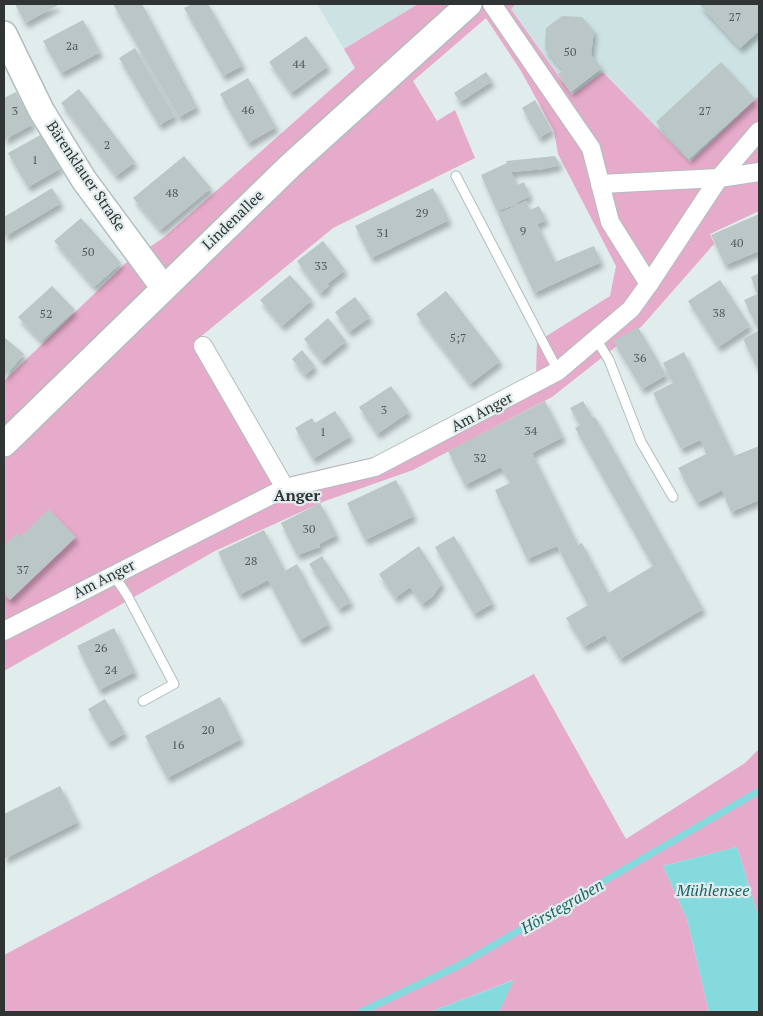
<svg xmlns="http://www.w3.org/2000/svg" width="763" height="1016" viewBox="0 0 763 1016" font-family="'PT Serif',serif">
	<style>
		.built { fill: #cde2e3 }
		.green { fill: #e6abca; fill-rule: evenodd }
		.water { fill: #85dade }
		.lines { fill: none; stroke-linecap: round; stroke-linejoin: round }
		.stream { stroke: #85dade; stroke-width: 7 }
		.building { fill: #bbc6c7; filter: url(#shadow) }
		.lane-casing { stroke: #b2bdbd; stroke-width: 11 }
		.street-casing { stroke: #b2bdbd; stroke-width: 20 }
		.secondary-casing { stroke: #b2bdbd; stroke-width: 28 }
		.lane { stroke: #fff; stroke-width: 9 }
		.street { stroke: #fff; stroke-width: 18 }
		.secondary { stroke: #fff; stroke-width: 25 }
		.labels { text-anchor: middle; stroke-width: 4.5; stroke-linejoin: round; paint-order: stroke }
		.number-label { font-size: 12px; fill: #53585a }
		.street-label { font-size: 15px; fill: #303435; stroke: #e1eced }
		.neighbourhood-label { font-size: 16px; font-weight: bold; fill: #303435; stroke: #e1eced }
		.water-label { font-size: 16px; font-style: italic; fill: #1d6366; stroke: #e1eced }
	</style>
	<defs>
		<filter id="shadow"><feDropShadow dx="3" dy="5.5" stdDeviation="2.5" flood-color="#0004"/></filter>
	</defs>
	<rect width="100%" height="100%" fill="#e1eced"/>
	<!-- built -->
	<g class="built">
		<path d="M 317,4 L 418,4 L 344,49 Z"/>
		<path d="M 516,4 L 759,4 L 759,96 L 690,163 L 604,72 L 572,95 L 511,8 Z"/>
	</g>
	<!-- green -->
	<g class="green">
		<path d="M 418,4 L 516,4 L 511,9 L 572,95 L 603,72 L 690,162 L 759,96 L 759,211 L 710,234 L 714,244 L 642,326 L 552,397 L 413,470 L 325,501 L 215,551 L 4,671 L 4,381 L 126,263 L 163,238 L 355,68 L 344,49 ZM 486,18 L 521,71 L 554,131 L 558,154 L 616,266 L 610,296 L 537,342 L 536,374 L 378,456 L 270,481 L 193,343 L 333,228 L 475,158 L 455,110 L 437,121 L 413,81 Z"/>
		<path d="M 534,674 L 626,839 L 745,763 L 759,749 L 759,919 L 737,847 L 663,866 L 687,919 L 709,1012 L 499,1012 L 513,980 L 430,1012 L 4,1012 L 4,955 Z"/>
	</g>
	<!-- water -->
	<g class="water">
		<path d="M 737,847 L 759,919 L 759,1012 L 709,1012 L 687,919 L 663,866 Z"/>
		<path d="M 514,980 L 499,1012 L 430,1012 Z"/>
	</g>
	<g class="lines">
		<!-- stream -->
		<path class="stream" d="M 361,1012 L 460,965 L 759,791"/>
	</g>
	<!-- building -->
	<g class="building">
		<path d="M 15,4 L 60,4 L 25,23 Z"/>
		<path d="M 113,4 L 142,4 L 197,107 L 179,117 Z"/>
		<path d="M 192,4 L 208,4 L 243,65 L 223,76 L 184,8 Z"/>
		<path d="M 699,4 L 759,4 L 759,31 L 740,48 Z"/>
		<path d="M 562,16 L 582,17 L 594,31 L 591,55 L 602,68 L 571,92 L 558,74 L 563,70 L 545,49 L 546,28 Z"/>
		<path d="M 83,20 L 100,52 L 61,73 L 43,41 Z"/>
		<path d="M 306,36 L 328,66 L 291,93 L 269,62 Z"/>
		<path d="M 135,48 L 175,116 L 159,125 L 119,58 Z"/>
		<path d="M 721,62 L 755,99 L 689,159 L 656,122 Z"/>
		<path d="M 486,72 L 492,81 L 460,102 L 454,93 Z"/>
		<path d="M 248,78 L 276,127 L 248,143 L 220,94 Z"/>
		<path d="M 79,89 L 135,162 L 116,176 L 61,103 Z"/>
		<path d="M 16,92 L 33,124 L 4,140 L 4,98 Z"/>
		<path d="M 535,100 L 552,130 L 539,138 L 522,108 Z"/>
		<path d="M 42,134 L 61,168 L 28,187 L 8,153 Z"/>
		<path d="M 184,156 L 211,188 L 160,230 L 133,198 Z"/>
		<path d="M 555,156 L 560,165 L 543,169 L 511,172 L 517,185 L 524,182 L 530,196 L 516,203 L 517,204 L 497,211 L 481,175 L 507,163 L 506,161 Z"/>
		<path d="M 52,188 L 61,203 L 4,237 L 4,217 Z"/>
		<path d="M 433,188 L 449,220 L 371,258 L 355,226 Z"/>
		<path d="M 526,201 L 530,210 L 539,206 L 546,220 L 537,224 L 555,262 L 594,246 L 601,262 L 534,293 L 498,214 Z"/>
		<path d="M 759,214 L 759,251 L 725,265 L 711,235 Z"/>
		<path d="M 81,218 L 121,263 L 94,287 L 54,241 Z"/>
		<path d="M 323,241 L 345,270 L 327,284 L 329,286 L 320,293 L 297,261 Z"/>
		<path d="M 759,273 L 759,324 L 756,325 L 744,300 L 757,294 L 751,277 Z"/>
		<path d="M 290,275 L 312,300 L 282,326 L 260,300 Z"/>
		<path d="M 720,280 L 750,326 L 718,347 L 688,301 Z"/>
		<path d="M 52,286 L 75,310 L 41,341 L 18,317 Z"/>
		<path d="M 446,291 L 500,361 L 470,384 L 416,314 Z"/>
		<path d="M 355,297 L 370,317 L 349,332 L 335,312 Z"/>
		<path d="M 328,318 L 346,341 L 322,361 L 304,339 Z"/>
		<path d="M 638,327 L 666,375 L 642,389 L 613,341 Z"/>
		<path d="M 758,331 L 759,334 L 759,371 L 743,339 Z"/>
		<path d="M 4,337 L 24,354 L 4,377 Z"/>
		<path d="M 302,350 L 315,366 L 305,375 L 292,359 Z"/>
		<path d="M 684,352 L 734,456 L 759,446 L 759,500 L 731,512 L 722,490 L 697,503 L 678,468 L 706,454 L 702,443 L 700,440 L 681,449 L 653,393 L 673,383 L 663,363 Z"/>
		<path d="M 391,386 L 409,412 L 377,434 L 359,407 Z"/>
		<path d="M 545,401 L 563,437 L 532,453 L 578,545 L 582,543 L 608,593 L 653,566 L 575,428 L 580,425 L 570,408 L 583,401 L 593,418 L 595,417 L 703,609 L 620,659 L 605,635 L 584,647 L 566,618 L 588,605 L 557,546 L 527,559 L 495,490 L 510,483 L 501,467 L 465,485 L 448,451 Z"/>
		<path d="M 335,411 L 351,436 L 313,459 L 295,428 L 312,418 L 315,423 Z"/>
		<path d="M 396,480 L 414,516 L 365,540 L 347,503 Z"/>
		<path d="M 320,503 L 337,535 L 319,544 L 320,547 L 297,555 L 281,523 Z"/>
		<path d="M 49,509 L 76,537 L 10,600 L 4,594 L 4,546 L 17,533 L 20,537 Z"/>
		<path d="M 264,530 L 285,571 L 297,564 L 329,624 L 300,640 L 268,580 L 239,595 L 218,552 Z"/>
		<path d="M 454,536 L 493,603 L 474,614 L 435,547 Z"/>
		<path d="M 419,546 L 442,583 L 432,597 L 422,604 L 410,587 L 395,598 L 379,574 Z"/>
		<path d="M 322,556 L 351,602 L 339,609 L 309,564 Z"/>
		<path d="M 114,628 L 135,672 L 99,690 L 77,646 Z"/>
		<path d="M 220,697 L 241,739 L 167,778 L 145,736 Z"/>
		<path d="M 105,699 L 125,733 L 108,743 L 88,709 Z"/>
		<path d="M 60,786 L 78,822 L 4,859 L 4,814 Z"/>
	</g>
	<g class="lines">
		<!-- lane casing -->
		<g class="lane-casing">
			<g id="lane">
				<path d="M 456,176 L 558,371"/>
				<path d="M 596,339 L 609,360 L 641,442 L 673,497"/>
				<path d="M 113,574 L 127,595 L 174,684 L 143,701"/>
			</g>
		</g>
		<!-- street casing -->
		<g class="street-casing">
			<g id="street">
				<path d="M 492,4 L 591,148 L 610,222 L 649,284"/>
				<path d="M 600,184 L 719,178 L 759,172"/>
				<path d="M 203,346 L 285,488"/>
				<path d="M 4,631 L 285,488 L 375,467 L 558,371 L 631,309 L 649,284 L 719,178 L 759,131"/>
			</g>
		</g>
		<!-- secondary casing -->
		<g class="secondary-casing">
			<g id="secondary">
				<path d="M 4,34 L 41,110 L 84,180 L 163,287"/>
				<path d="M 4,444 L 291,165 L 469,4"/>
			</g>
		</g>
		<!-- lane -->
		<use href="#lane" class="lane"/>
		<!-- street -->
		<use href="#street" class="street"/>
		<!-- secondary -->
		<use href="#secondary" class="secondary"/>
	</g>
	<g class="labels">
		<!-- number labels -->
		<g class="number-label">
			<text x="735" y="21">27</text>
			<text x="72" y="50">2a</text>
			<text x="570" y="56">50</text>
			<text x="299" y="68">44</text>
			<text x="248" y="114">46</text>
			<text x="15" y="115">3</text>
			<text x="705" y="115">27</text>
			<text x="107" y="149">2</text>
			<text x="35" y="164">1</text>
			<text x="172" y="197">48</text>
			<text x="422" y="217">29</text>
			<text x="523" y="235">9</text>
			<text x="383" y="237">31</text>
			<text x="737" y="247">40</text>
			<text x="88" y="256">50</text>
			<text x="321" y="270">33</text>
			<text x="719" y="317">38</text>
			<text x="46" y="318">52</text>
			<text x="458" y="342">5;7</text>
			<text x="640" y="362">36</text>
			<text x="384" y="414">3</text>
			<text x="531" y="435">34</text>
			<text x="323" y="436">1</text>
			<text x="480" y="462">32</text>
			<text x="309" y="533">30</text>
			<text x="251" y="565">28</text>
			<text x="23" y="574">37</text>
			<text x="101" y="652">26</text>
			<text x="111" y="674">24</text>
			<text x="208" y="734">20</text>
			<text x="178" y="749">16</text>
		</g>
		<!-- street labels -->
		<g class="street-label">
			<text transform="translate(86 176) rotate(56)" y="5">Bärenklauer Straße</text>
			<text transform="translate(233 220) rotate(-44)" y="5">Lindenallee</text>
			<text transform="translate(482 412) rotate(-28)" y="5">Am Anger</text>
			<text transform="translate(104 579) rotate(-27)" y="5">Am Anger</text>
		</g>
		<!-- neighbourhood labels -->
		<g class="neighbourhood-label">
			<text x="297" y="501">Anger</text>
		</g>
		<!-- water labels -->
		<g class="water-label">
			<text x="713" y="896">Mühlensee</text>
			<text transform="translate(562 906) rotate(-30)" y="6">Hörstegraben</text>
		</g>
	</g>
	<!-- border -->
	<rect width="763" height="1016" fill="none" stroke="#303435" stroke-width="10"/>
</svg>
